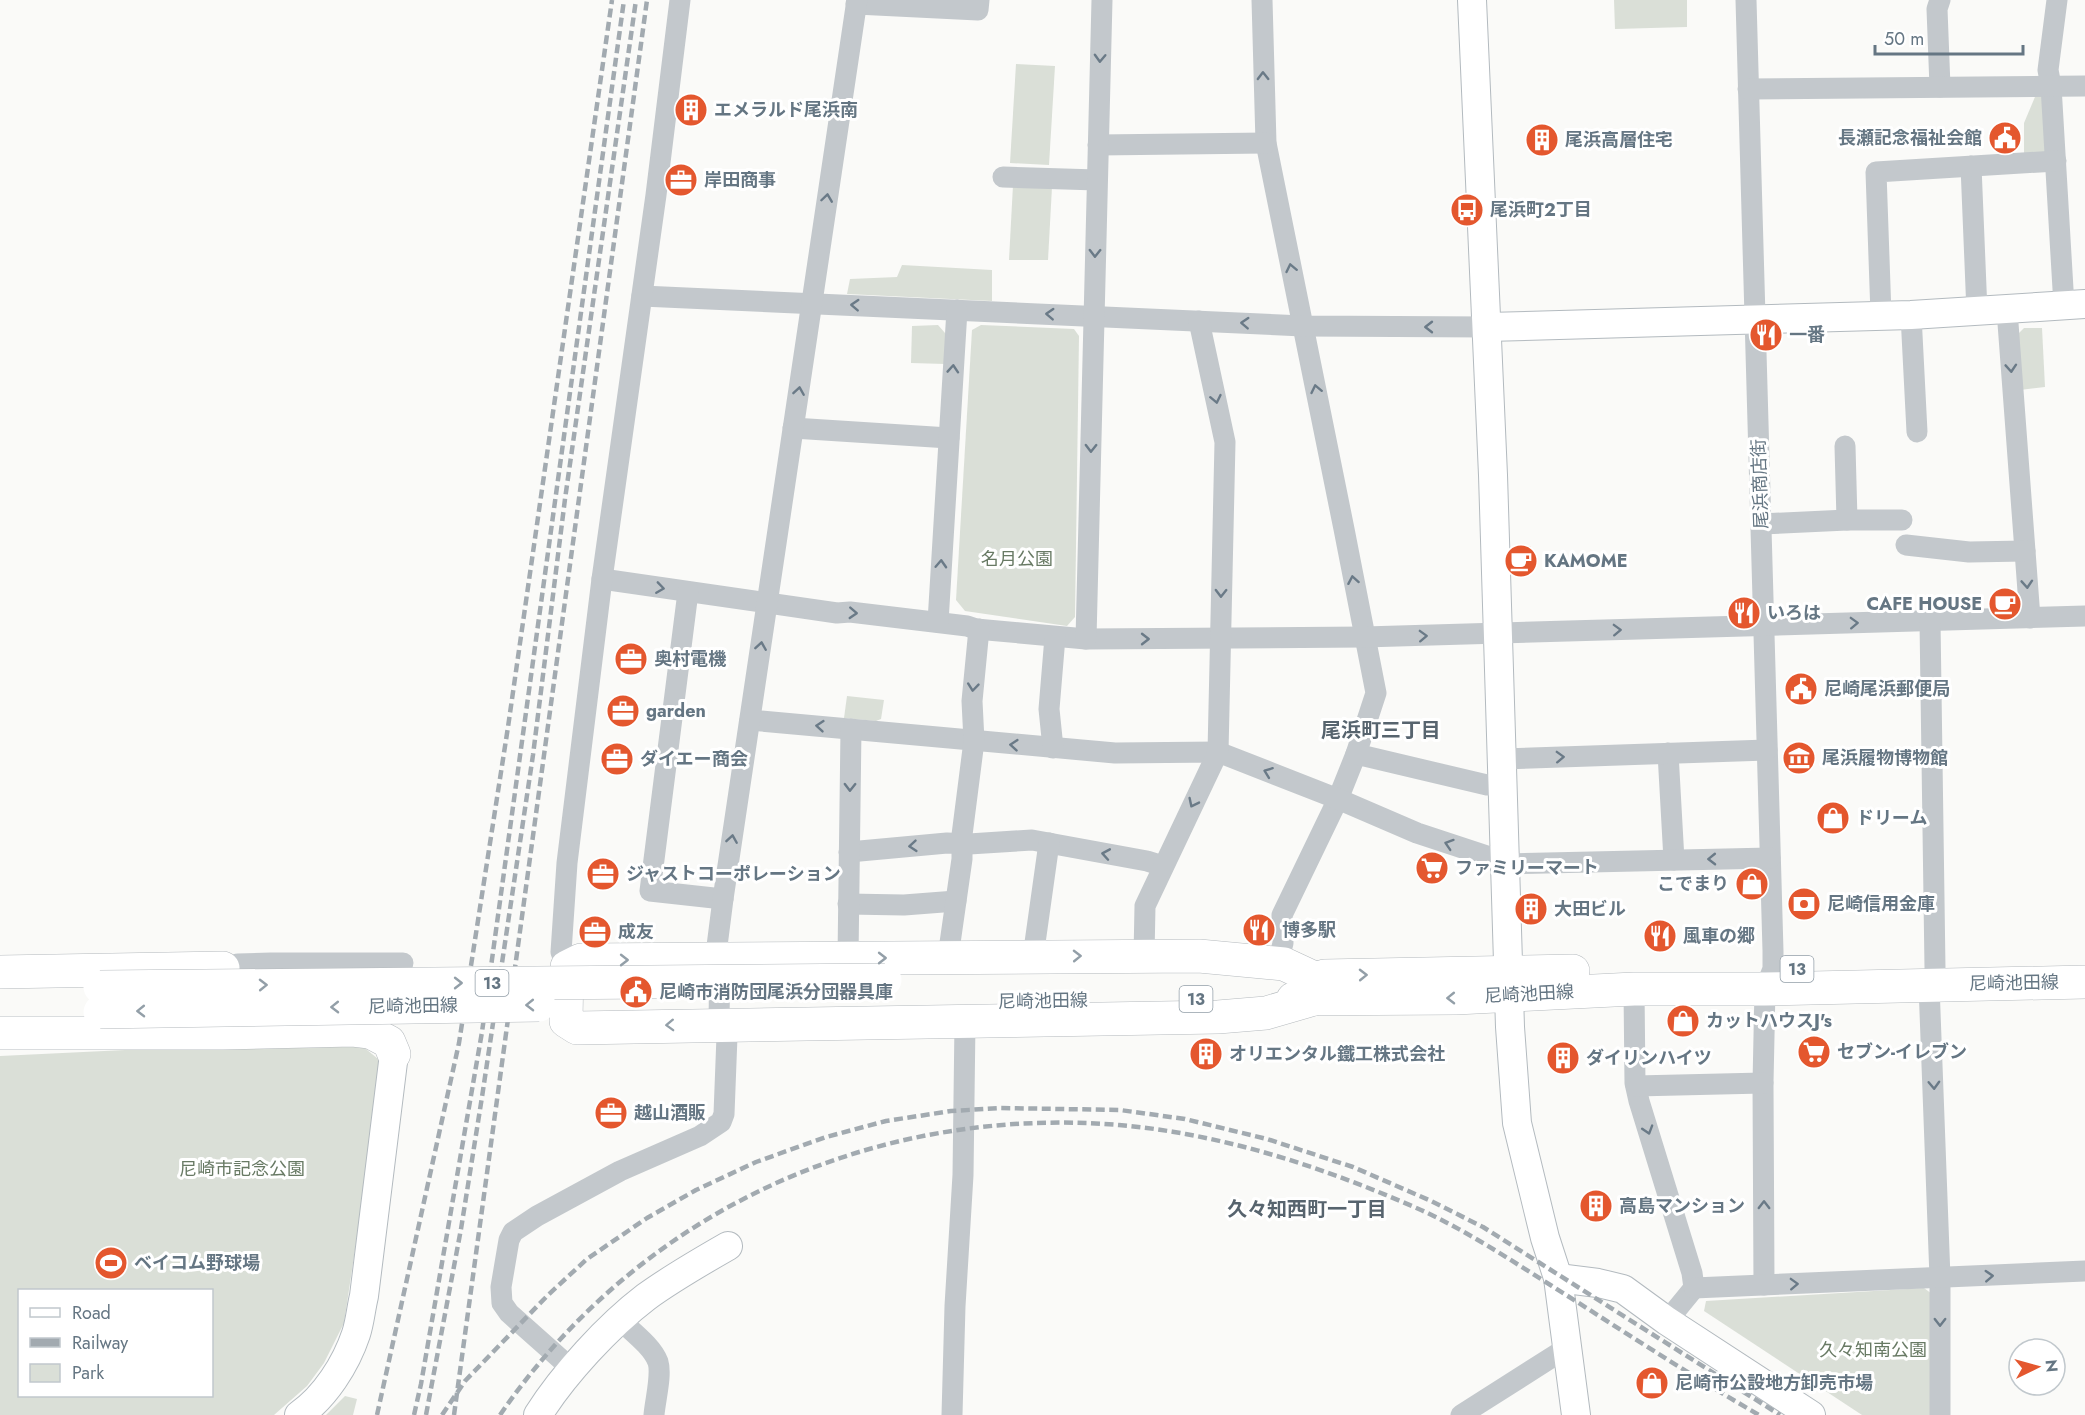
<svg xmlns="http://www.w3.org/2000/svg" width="2085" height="1415" viewBox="0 0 2085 1415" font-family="Jost,'Noto Sans JP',sans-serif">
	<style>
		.green { fill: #dadfd7; fill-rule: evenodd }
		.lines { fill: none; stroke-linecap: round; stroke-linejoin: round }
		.secondary-casing { stroke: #b3babf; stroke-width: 30 }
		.primary-casing { stroke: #b5babe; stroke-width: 34 }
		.street { stroke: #c3c8cc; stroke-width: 21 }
		.secondary { stroke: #fff; stroke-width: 28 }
		.primary { stroke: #fff; stroke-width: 33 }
		.rail { stroke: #a2aab0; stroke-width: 4.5; stroke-dasharray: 9 4.5; stroke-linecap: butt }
		.primary-bridge-casing { stroke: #b5babe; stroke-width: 34; stroke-linecap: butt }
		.primary-bridge { stroke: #fff; stroke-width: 33 }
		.oneway { stroke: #6a7a87 }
		.oneway2 { stroke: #939fa8 }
		.labels { text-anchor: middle; stroke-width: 6; stroke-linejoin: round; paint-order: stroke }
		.shield { fill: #fff; stroke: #939fa8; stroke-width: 1.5 }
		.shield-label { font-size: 16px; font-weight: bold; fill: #657683 }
		.poi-label { font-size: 18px; font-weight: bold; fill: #657683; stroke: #fff; text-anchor: start }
		.street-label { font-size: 18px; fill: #657683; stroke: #fff }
		.park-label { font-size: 18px; fill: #687a64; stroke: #fff }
		.neighbourhood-label { font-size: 20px; font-weight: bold; fill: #57646e; stroke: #fff }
	</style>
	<rect width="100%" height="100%" fill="#fafaf8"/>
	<!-- green -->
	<g class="green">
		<path d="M 1614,0 L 1687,0 L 1687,27 L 1615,29 Z"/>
		<path d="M 1016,64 L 1055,66 L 1049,165 L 1010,163 Z"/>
		<path d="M 2045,91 L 2049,149 L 2041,157 L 2024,158 L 2024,123 L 2037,92 Z"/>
		<path d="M 1013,185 L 1052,187 L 1048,260 L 1009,260 Z"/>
		<path d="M 902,265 L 992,270 L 992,301 L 847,294 L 850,279 L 897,277 Z"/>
		<path d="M 938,325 L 945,333 L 945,364 L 911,363 L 912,326 Z"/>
		<path d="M 981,325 L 1074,329 L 1079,336 L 1075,617 L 1067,626 L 965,611 L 956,600 L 972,330 Z"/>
		<path d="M 2024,328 L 2042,328 L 2045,387 L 2020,390 L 2016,336 Z"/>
		<path d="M 847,696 L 884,700 L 881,719 L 876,721 L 844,718 Z"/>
		<path d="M 361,1045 L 383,1063 L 344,1323 L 324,1363 L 307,1386 L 274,1415 L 0,1415 L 0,1056 L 125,1050 ZM 20,1290 L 212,1290 L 212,1396 L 20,1396 Z"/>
		<path d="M 1924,1288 L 1932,1294 L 1935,1415 L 1862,1415 L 1704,1311 L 1706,1301 Z"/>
		<path d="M 345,1396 L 357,1399 L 353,1415 L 326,1415 Z"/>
	</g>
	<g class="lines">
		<!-- secondary casing -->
		<g class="secondary-casing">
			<g id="secondary">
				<path d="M 1472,0 L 1493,475 L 1510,1027 L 1517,1123 L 1545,1238 L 1558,1278 L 1576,1415"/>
				<path d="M 1487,327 L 1911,315 L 2085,304"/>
				<path d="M 1558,1278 L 1598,1283 L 1623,1289 L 1667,1321 L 1811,1415"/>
				<path d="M 299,1415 C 325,1397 346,1364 356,1334 C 360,1322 361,1308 364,1296 L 394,1054"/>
				<path d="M 538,1415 C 563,1375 608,1326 646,1297 C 672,1278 700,1262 728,1246"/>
			</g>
		</g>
		<!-- primary casing -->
		<g class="primary-casing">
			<g id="primary">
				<path d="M 0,972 L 223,968 L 223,1013"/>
				<path d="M 1324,976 L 1573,971"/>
				<path d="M 1312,977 L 1284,964 L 1199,956 L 581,960 L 567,967 L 566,1021 L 577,1028 L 1218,1017 L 1266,1013 L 1314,999"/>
				<path d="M 1293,999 L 1456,998 L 1634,989 L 1765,989 L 2085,982"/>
				<path d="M 0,1033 L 223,1033 L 353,1030 L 370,1032 L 389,1042 L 394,1054"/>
			</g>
		</g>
		<!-- street -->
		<g class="street">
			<path d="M 1262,0 L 1266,143 L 1344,529 L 1376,693 L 1356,754 L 1338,799 L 1282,915 L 1283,943 L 1278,963"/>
			<path d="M 1746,0 L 1773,951 L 1773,969 L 1765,989 L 1763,1083 L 1764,1285"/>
			<path d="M 1940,0 L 1937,9 L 1940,87"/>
			<path d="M 2057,0 L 2048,70 L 2051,86 L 2064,306"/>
			<path d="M 856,4 L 978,10 L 979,0"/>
			<path d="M 1748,89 L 2085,86"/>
			<path d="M 1098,145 L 1266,143"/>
			<path d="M 1971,166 L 1977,312"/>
			<path d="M 1003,177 L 1097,180"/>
			<path d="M 642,296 L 1303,326 L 1487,327"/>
			<path d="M 2007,310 L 2030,618"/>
			<path d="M 1881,315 L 1876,172 L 2056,161"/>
			<path d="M 1911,315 L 1917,432"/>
			<path d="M 793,428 L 949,438"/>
			<path d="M 1845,446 L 1847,520"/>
			<path d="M 1761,524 L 1847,520 L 1902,520"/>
			<path d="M 1906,545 L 1969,552 L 2025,551"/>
			<path d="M 602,579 L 837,613 L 850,612 L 967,626 L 976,629 L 1086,639 L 1364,637 L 2085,616"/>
			<path d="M 688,592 L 650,891 L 723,899"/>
			<path d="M 1930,621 L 1935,968"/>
			<path d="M 938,622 L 957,310"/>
			<path d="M 1086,639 L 1102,0"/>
			<path d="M 750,720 L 1115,753 L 1218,752 L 1338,799 L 1417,833 L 1505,862"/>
			<path d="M 1053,748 L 1049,709 L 1055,637"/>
			<path d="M 1668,753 L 1674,860"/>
			<path d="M 1356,754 L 1487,785 L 1502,784"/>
			<path d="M 1502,759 L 1767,750"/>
			<path d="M 849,852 L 947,843 L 969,844 L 1032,840 L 1147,861 L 1163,866"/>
			<path d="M 1505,864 L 1770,858"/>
			<path d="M 848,904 L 904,905 L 956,901"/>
			<path d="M 1144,956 L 1145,906 L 1218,752 L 1225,442 L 1199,321"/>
			<path d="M 1033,957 L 1049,843"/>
			<path d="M 848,958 L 851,729"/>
			<path d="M 950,958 L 950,943 L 962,859 L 962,835 L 974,741 L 972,701 L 979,629"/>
			<path d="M 567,967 L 561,952 L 567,863 L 602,579 L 656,195 L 680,0"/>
			<path d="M 223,968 L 238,964 L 271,963 L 403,963"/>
			<path d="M 1929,985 L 1940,1278 L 1940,1415"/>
			<path d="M 1634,989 L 1635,1083 L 1639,1101 L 1692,1273 L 1694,1288 L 1667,1321"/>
			<path d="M 1636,1086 L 1763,1083"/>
			<path d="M 1694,1288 L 2085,1271"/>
			<path d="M 619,1319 C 631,1331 652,1346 658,1362 C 662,1375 655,1401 654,1415"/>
			<path d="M 573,1370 L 509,1313 L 502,1303 L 501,1287 L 509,1240 L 513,1232 L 537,1216 L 620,1171 L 700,1136 L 721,1122 L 724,1114 L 727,1036 L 719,1020 L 720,959 L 717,946 L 723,899 L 857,0"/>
			<path d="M 952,1415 L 955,1306 L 963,1175 L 965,1022"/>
			<path d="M 1461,1415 L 1568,1347"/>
		</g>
		<!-- secondary -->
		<use href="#secondary" class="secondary"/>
		<!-- primary -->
		<use href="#primary" class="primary"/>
		<!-- rail -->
		<g class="rail">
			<path d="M 377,1415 L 459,1043 L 508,727 L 612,0"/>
			<path d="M 414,1415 L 421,1384 L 482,1032 L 624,0"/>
			<path d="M 426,1415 L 461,1229 L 482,1097 L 533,755 L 565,499 L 636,0"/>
			<path d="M 442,1415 L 465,1381 L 548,1295 L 587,1259 L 647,1218 L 696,1190 L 756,1162 L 826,1137 L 886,1121 L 951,1111 L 1001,1108 L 1120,1110 L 1185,1119 L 1267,1139 L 1353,1167 L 1429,1200 L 1483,1227 L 1780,1415"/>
			<path d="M 454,1415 L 647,0"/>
			<path d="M 500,1415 C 640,1211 873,1105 1119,1125 C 1224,1134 1326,1168 1421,1210 C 1467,1231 1509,1259 1552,1286 C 1620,1329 1688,1374 1759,1415"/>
		</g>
		<!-- primary-bridge casing -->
		<g class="primary-bridge-casing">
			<g id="primary-bridge">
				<path d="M 100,987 L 885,980"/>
				<path d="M 100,1012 L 539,1005"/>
			</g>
		</g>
		<!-- primary-bridge -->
		<use href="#primary-bridge" class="primary-bridge"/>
	</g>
	<!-- one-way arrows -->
	<defs><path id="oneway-chevron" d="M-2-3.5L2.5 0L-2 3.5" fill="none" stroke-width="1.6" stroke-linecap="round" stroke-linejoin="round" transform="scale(1.5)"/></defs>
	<g class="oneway">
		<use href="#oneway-chevron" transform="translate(1100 58) rotate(92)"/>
		<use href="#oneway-chevron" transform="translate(1263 76) rotate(-91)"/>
		<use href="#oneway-chevron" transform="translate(827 198) rotate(-82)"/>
		<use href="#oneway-chevron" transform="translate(1095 253) rotate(91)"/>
		<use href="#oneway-chevron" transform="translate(1291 268) rotate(-102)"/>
		<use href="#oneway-chevron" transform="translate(855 305) rotate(-177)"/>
		<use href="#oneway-chevron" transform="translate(1050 314) rotate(-177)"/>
		<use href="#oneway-chevron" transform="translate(1245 323) rotate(-177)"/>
		<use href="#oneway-chevron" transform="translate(1429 327) rotate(-180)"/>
		<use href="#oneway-chevron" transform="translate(2011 368) rotate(86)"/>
		<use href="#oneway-chevron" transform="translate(953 369) rotate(-86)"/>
		<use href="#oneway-chevron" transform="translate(1316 389) rotate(-102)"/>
		<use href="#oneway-chevron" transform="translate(799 391) rotate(-81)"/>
		<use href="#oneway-chevron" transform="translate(1216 399) rotate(78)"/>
		<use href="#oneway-chevron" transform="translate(1091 448) rotate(91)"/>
		<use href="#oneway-chevron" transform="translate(941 564) rotate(-87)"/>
		<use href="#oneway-chevron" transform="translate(1353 580) rotate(-100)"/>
		<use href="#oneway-chevron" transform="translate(2027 584) rotate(86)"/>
		<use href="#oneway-chevron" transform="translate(660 588) rotate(8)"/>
		<use href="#oneway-chevron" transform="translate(1221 593) rotate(91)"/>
		<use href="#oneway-chevron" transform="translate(853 613) rotate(3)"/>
		<use href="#oneway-chevron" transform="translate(1854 623) rotate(-2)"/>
		<use href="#oneway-chevron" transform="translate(1617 630) rotate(-2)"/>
		<use href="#oneway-chevron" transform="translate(1423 636) rotate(-2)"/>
		<use href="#oneway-chevron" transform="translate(1145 639)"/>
		<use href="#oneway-chevron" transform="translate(761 646) rotate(-81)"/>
		<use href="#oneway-chevron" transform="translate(973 687) rotate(96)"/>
		<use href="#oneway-chevron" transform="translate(820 726) rotate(-175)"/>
		<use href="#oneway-chevron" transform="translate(1014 745) rotate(-175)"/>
		<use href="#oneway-chevron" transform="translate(1560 757) rotate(-2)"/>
		<use href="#oneway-chevron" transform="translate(1268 772) rotate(-159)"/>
		<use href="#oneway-chevron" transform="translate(850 787) rotate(91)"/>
		<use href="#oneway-chevron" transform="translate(1193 803) rotate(116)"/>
		<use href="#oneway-chevron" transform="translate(732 839) rotate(-81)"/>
		<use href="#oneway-chevron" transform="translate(1449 844) rotate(-162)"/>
		<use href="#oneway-chevron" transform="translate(913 846) rotate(175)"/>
		<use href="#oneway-chevron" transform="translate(1106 854) rotate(-170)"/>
		<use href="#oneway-chevron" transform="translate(1712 859) rotate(179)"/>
		<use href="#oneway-chevron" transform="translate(1934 1085) rotate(88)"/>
		<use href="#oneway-chevron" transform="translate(1648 1130) rotate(73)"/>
		<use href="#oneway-chevron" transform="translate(1764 1205) rotate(-90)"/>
		<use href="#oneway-chevron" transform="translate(1989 1276) rotate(-3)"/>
		<use href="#oneway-chevron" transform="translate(1794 1284) rotate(-2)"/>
		<use href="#oneway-chevron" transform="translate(1940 1322) rotate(90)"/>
	</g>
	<g class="oneway2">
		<use href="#oneway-chevron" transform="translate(1077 956) rotate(-1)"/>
		<use href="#oneway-chevron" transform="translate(882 958)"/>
		<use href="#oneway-chevron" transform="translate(624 960)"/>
		<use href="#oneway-chevron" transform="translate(1363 975) rotate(-1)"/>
		<use href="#oneway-chevron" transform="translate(458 983)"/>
		<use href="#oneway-chevron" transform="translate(263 985) rotate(-1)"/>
		<use href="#oneway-chevron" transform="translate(1451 998) rotate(179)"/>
		<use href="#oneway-chevron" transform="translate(530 1005) rotate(179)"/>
		<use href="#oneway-chevron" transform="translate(335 1007) rotate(179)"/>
		<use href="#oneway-chevron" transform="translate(141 1011) rotate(179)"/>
		<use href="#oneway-chevron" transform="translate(670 1025) rotate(178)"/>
	</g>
	<!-- icons -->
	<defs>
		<g id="building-disc" transform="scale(1.725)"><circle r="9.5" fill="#e4572e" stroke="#fff"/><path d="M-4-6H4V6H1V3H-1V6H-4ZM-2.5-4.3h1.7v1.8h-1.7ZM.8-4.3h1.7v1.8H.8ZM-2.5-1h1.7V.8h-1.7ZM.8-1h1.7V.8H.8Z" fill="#fff"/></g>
		<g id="civic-disc" transform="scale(1.725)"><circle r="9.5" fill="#e4572e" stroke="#fff"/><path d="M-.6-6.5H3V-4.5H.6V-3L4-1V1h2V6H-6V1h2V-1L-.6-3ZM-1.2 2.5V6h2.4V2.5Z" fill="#fff"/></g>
		<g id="office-disc" transform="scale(1.725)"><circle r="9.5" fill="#e4572e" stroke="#fff"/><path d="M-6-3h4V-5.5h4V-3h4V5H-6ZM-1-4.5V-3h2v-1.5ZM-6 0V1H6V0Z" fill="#fff"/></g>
		<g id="bus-disc" transform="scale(1.725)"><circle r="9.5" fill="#e4572e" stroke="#fff"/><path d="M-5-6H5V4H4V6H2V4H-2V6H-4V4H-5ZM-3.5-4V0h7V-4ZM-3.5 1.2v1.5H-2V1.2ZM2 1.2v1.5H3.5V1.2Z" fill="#fff"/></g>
		<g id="restaurant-disc" transform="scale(1.725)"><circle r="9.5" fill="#e4572e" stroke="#fff"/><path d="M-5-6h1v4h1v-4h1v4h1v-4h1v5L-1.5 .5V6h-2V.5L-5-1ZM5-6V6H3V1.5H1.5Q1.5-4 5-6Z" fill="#fff"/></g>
		<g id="cafe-disc" transform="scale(1.725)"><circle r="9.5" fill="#e4572e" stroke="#fff"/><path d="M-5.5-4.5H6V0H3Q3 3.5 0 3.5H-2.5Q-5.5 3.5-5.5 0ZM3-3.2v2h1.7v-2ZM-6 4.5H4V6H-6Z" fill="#fff"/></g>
		<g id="museum-disc" transform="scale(1.725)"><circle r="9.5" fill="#e4572e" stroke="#fff"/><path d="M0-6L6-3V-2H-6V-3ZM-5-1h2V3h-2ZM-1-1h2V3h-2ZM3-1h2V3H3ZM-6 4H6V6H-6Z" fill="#fff"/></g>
		<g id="shop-disc" transform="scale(1.725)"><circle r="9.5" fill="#e4572e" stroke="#fff"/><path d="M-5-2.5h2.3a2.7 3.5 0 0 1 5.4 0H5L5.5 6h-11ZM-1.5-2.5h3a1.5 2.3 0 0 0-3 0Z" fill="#fff"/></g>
		<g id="supermarket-disc" transform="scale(1.725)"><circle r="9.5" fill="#e4572e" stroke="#fff"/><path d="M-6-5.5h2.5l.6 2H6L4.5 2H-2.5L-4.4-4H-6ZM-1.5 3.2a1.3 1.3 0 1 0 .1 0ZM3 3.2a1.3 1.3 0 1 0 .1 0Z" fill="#fff"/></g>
		<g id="bank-disc" transform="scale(1.725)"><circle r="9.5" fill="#e4572e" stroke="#fff"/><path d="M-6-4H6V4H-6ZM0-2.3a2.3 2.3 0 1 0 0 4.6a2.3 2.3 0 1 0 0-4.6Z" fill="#fff"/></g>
		<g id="stadium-disc" transform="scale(1.725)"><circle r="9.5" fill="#e4572e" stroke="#fff"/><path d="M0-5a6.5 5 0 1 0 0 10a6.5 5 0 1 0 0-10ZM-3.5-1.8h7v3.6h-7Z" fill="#fff"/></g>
	</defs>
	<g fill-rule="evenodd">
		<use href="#building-disc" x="691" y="110"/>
		<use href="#civic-disc" x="2005" y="138"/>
		<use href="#building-disc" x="1542" y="140"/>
		<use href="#office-disc" x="681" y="180"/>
		<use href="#bus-disc" x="1467" y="210"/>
		<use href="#restaurant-disc" x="1766" y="335"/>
		<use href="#cafe-disc" x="1521" y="561"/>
		<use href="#cafe-disc" x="2005" y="604"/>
		<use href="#restaurant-disc" x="1744" y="613"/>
		<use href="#office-disc" x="631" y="659"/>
		<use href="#civic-disc" x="1801" y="689"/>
		<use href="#office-disc" x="623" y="711"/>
		<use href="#museum-disc" x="1799" y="758"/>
		<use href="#office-disc" x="617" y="759"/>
		<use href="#shop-disc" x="1833" y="818"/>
		<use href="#supermarket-disc" x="1432" y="868"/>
		<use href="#office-disc" x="603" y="874"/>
		<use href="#shop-disc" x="1752" y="884"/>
		<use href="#bank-disc" x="1804" y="904"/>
		<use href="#building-disc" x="1531" y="909"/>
		<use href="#restaurant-disc" x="1259" y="930"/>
		<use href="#office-disc" x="595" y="932"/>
		<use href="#restaurant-disc" x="1660" y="936"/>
		<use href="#civic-disc" x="636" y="992"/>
		<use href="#shop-disc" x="1683" y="1021"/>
		<use href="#supermarket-disc" x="1814" y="1052"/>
		<use href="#building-disc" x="1206" y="1054"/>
		<use href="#building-disc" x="1563" y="1058"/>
		<use href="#office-disc" x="611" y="1113"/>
		<use href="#building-disc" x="1596" y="1206"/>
		<use href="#stadium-disc" x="111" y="1263"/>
		<use href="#shop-disc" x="1652" y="1383"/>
	</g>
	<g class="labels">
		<!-- shield labels -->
		<g class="shield">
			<rect x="1780.5" y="956" width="33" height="26" rx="4.5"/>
			<rect x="475.5" y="970" width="33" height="26" rx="4.5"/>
			<rect x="1179.5" y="986" width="33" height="26" rx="4.5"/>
		</g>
		<g class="shield-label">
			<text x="1797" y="975">13</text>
			<text x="492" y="989">13</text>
			<text x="1196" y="1005">13</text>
		</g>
		<!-- poi labels -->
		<g class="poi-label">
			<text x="714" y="116">エメラルド尾浜南</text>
			<text x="1982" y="144" text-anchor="end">長瀬記念福祉会館</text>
			<text x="1565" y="146">尾浜高層住宅</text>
			<text x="704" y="186">岸田商事</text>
			<text x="1490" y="216">尾浜町2丁目</text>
			<text x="1789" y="341">一番</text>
			<text x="1544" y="567">KAMOME</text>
			<text x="1982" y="610" text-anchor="end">CAFE HOUSE</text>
			<text x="1767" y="619">いろは</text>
			<text x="654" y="665">奥村電機</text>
			<text x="1824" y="695">尼崎尾浜郵便局</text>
			<text x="646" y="717">garden</text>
			<text x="1822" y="764">尾浜履物博物館</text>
			<text x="640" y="765">ダイエー商会</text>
			<text x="1856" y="824">ドリーム</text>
			<text x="1455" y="874">ファミリーマート</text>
			<text x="626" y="880">ジャストコーポレーション</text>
			<text x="1729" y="890" text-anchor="end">こでまり</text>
			<text x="1827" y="910">尼崎信用金庫</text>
			<text x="1554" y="915">大田ビル</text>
			<text x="1282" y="936">博多駅</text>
			<text x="618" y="938">成友</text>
			<text x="1683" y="942">風車の郷</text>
			<text x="659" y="998">尼崎市消防団尾浜分団器具庫</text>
			<text x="1706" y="1027">カットハウスJ's</text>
			<text x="1837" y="1058">セブン-イレブン</text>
			<text x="1229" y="1060">オリエンタル鐵工株式会社</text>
			<text x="1586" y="1064">ダイリンハイツ</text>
			<text x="634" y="1119">越山酒販</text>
			<text x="1619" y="1212">高島マンション</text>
			<text x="134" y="1269">ベイコム野球場</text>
			<text x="1675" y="1389">尼崎市公設地方卸売市場</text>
		</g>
		<!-- street labels -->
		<g class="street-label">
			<text transform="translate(1760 484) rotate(-92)" y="6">尾浜商店街</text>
			<text transform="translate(2014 983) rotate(-1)" y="6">尼崎池田線</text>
			<text transform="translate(1529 994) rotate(-3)" y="6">尼崎池田線</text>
			<text transform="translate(1043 1001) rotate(-1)" y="6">尼崎池田線</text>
			<text transform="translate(413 1006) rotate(-1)" y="6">尼崎池田線</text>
		</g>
		<!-- park labels -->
		<g class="park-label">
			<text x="1017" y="565">名月公園</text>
			<text x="242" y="1175">尼崎市記念公園</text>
			<text x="1873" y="1356">久々知南公園</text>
		</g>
		<!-- neighbourhood labels -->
		<g class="neighbourhood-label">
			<text x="1381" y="737">尾浜町三丁目</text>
			<text x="1307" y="1216">久々知西町一丁目</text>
		</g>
	</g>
	<!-- legend -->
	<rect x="18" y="1289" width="195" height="108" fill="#ffffff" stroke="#c1c8cd" stroke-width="1.5"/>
	<rect x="30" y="1308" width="30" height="9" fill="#ffffff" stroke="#c1c8cd" stroke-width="1.5"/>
	<text x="72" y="1319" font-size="18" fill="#657683">Road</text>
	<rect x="30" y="1338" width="30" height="9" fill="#a2aab0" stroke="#c1c8cd" stroke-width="1.5"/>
	<text x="72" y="1349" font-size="18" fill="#657683">Railway</text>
	<rect x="30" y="1364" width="30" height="18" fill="#dadfd7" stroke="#c1c8cd" stroke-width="1.5"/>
	<text x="72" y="1379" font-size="18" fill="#657683">Park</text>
	<!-- north arrow -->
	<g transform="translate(2037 1367) rotate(85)"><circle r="28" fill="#ffffff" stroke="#c1c8cd" stroke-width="1.5"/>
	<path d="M0-4.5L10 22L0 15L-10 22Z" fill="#e4572e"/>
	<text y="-9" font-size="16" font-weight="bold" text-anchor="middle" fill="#657683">N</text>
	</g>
	<!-- scale -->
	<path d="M1875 45v9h148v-9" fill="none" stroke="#657683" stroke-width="3"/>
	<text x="1884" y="45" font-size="18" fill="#657683" stroke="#ffffff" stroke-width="4.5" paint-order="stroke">50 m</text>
</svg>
